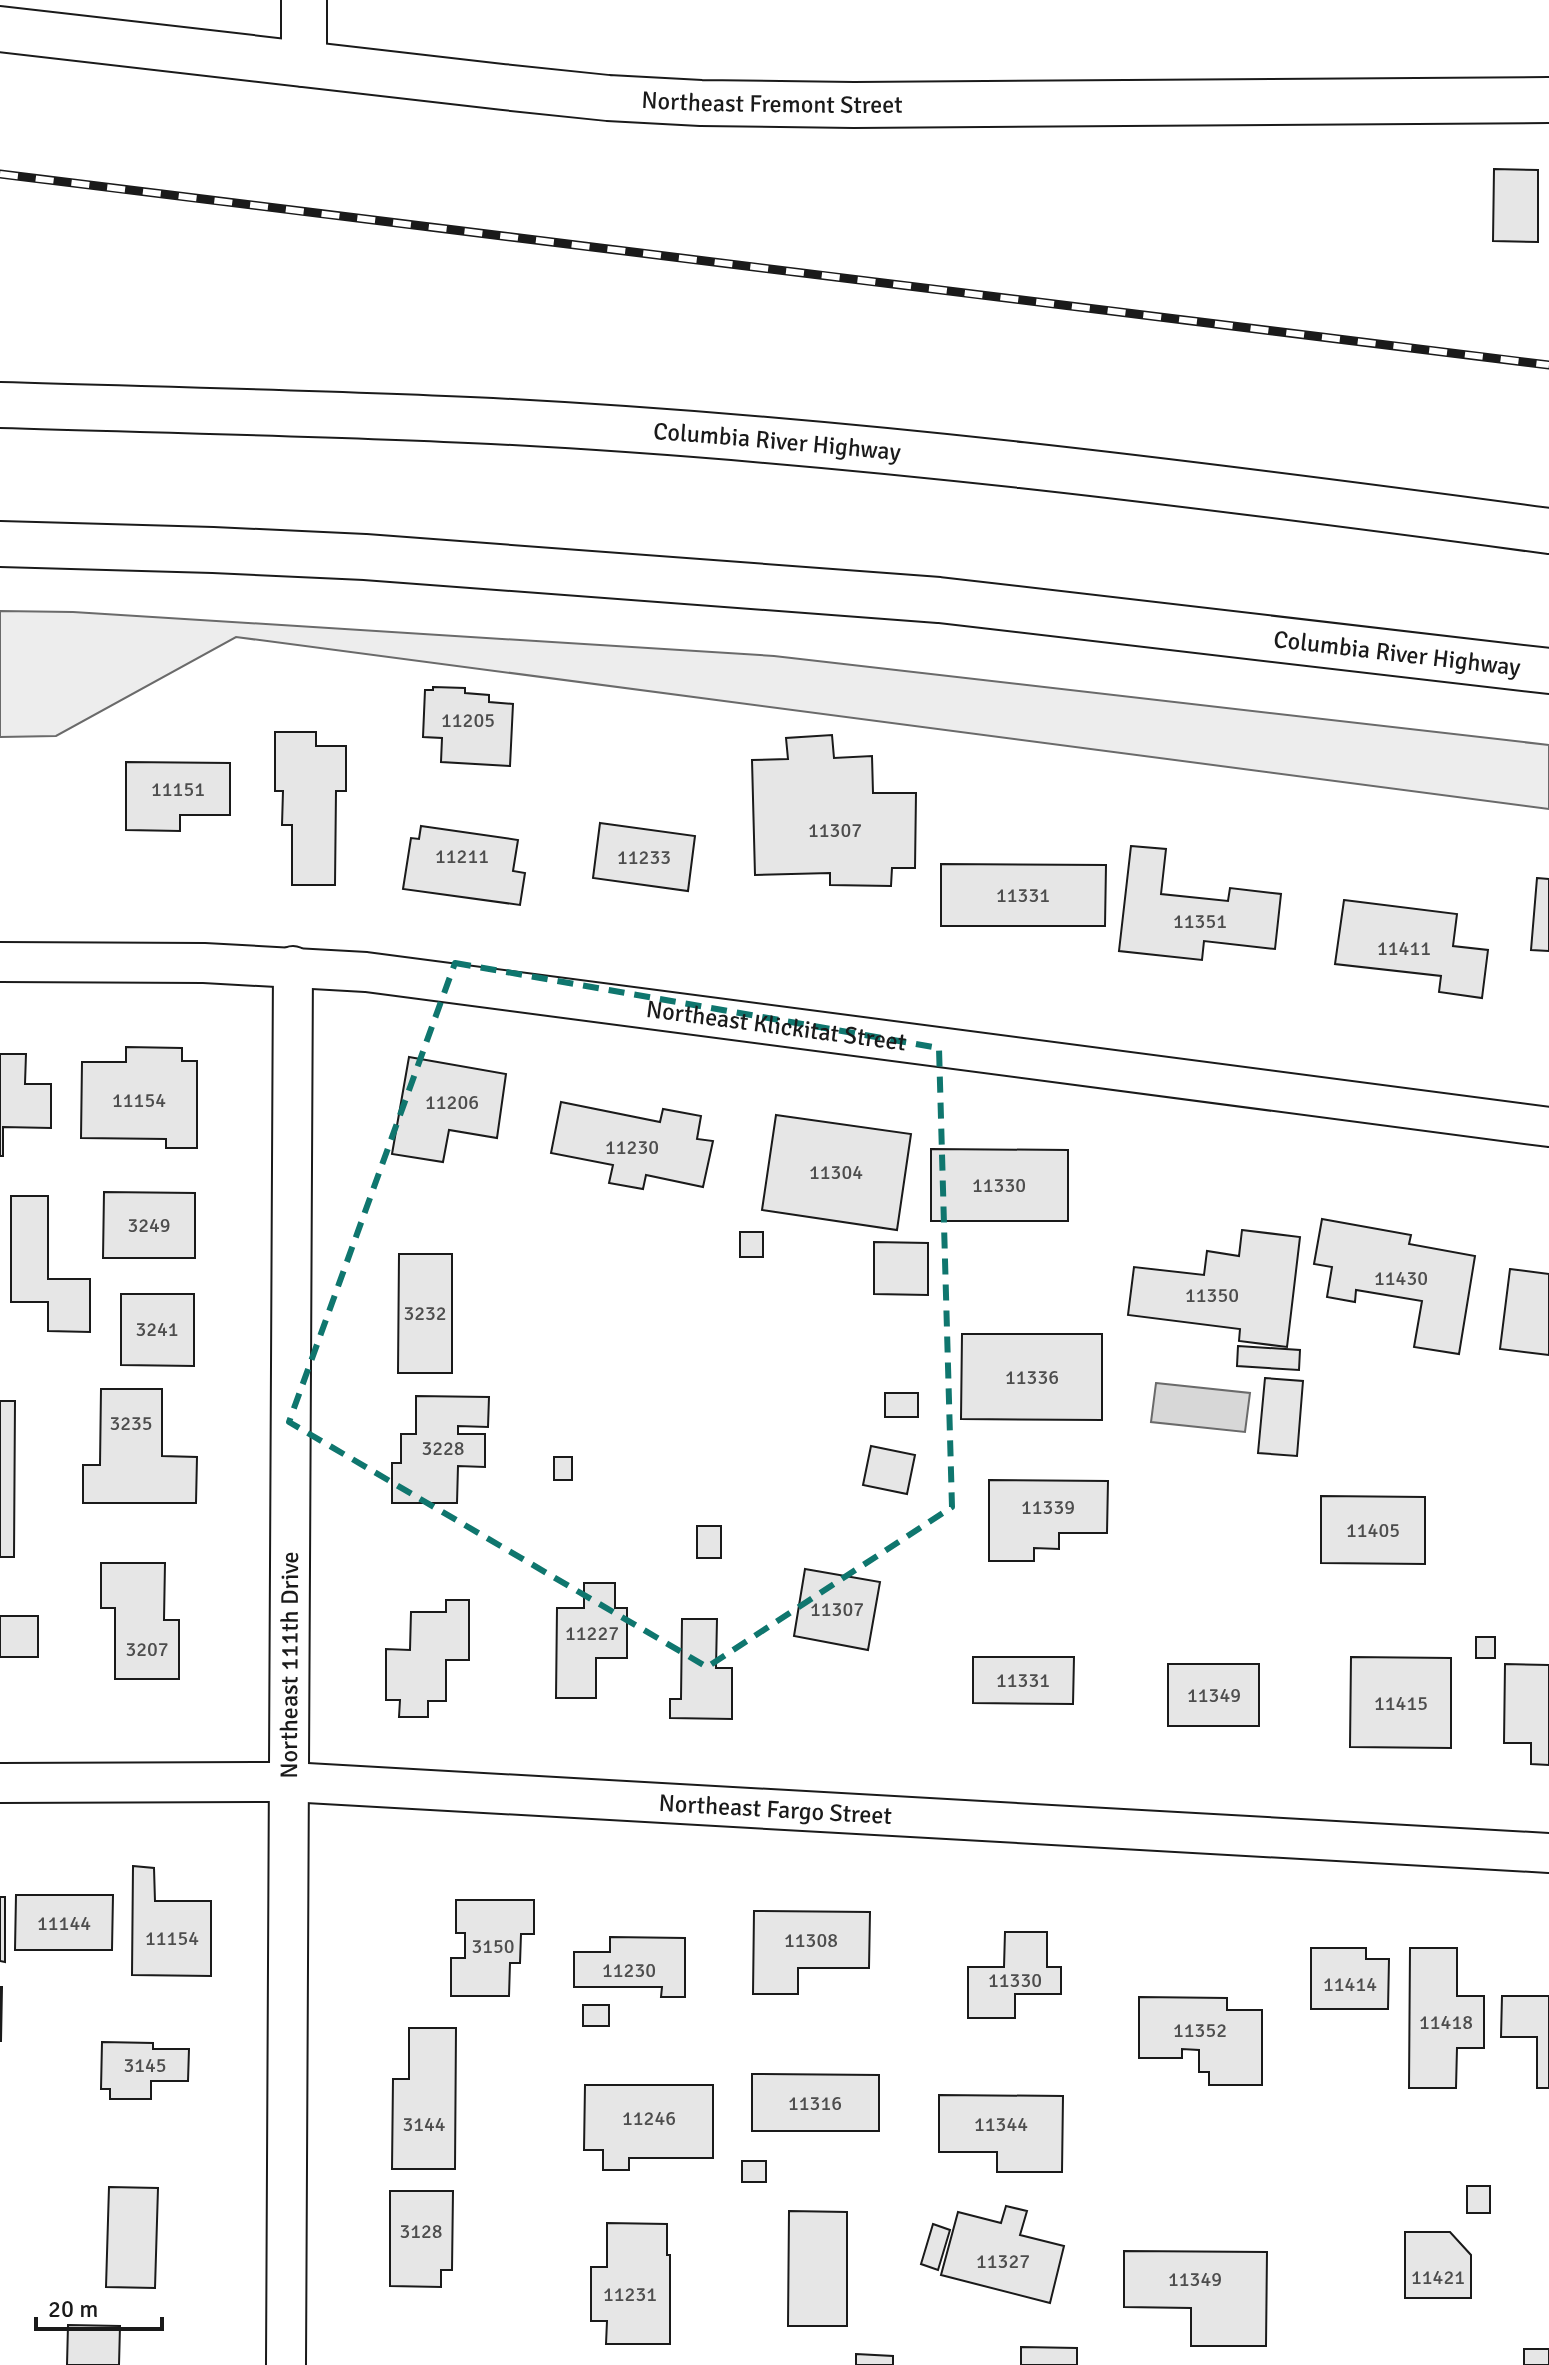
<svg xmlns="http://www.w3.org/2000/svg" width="1549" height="2365" viewBox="0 0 1549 2365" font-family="Signika,sans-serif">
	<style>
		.built { fill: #ededed; stroke: #6a6a6a; stroke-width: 2 }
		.water { fill: #d7d7d7; stroke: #6a6a6a; stroke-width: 2 }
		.building { fill: #e6e6e6; stroke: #1a1a1a; stroke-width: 2 }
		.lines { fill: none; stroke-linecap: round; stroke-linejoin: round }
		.street-casing { stroke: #1a1a1a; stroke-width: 42 }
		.secondary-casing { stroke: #1a1a1a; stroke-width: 48 }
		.highway-casing { stroke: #1a1a1a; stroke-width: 48 }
		.street { stroke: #fff; stroke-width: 38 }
		.secondary { stroke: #fff; stroke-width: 44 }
		.highway { stroke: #fff; stroke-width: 44 }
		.rail-casing { stroke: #1a1a1a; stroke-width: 9 }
		.rail { stroke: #fff; stroke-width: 6; stroke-dasharray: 18; stroke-linecap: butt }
		.marked { fill: none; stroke: #0f766e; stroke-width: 6; stroke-dasharray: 16 10; stroke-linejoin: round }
		.labels { text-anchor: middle; stroke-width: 6; stroke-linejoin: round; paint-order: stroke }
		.number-label { font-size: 20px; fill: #4d4d4d }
		.street-label { font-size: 24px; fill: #1a1a1a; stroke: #fff }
	</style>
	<rect width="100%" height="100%" fill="#fff"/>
	<!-- built -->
	<path class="built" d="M 0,611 L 73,612 L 774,656 L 1549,745 L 1549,809 L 236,637 L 56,736 L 0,737 Z"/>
	<!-- water -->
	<path class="water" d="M 1156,1383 L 1250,1393 L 1245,1432 L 1151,1422 Z"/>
	<!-- building -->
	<g class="building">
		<path d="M 1494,169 L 1538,170 L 1538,242 L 1493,241 Z"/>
		<path d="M 433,687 L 465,688 L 465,693 L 489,695 L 489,702 L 513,704 L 510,766 L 441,762 L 442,738 L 423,737 L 425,690 L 433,690 Z"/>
		<path d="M 275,732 L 316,732 L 316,746 L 346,746 L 346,791 L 336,791 L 335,885 L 292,885 L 292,825 L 282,825 L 283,791 L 275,791 Z"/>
		<path d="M 832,735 L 834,758 L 872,756 L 873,793 L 916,793 L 915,868 L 892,868 L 891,886 L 830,885 L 830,873 L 755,875 L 752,760 L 788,759 L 786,738 Z"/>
		<path d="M 126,762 L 230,763 L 230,815 L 180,815 L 180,831 L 126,830 Z"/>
		<path d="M 600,823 L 695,836 L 688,891 L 593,878 Z"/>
		<path d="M 421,826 L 518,840 L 513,871 L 525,873 L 520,905 L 403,889 L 411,838 L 419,839 Z"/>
		<path d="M 1131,846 L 1166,849 L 1161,894 L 1228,901 L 1230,888 L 1281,894 L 1275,949 L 1204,941 L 1202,960 L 1119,951 Z"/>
		<path d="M 941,864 L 1106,865 L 1105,926 L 941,926 Z"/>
		<path d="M 1537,878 L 1549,879 L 1549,951 L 1531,950 Z"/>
		<path d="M 1344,900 L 1457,914 L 1453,946 L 1488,950 L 1482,998 L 1439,992 L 1441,976 L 1335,964 Z"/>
		<path d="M 126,1047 L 182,1048 L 182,1061 L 197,1061 L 197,1148 L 166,1148 L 166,1139 L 81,1138 L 82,1062 L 126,1062 Z"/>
		<path d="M 0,1054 L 26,1054 L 25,1084 L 51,1084 L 51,1128 L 3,1127 L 3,1156 L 0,1156 Z"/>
		<path d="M 409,1057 L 506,1074 L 497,1138 L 449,1130 L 443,1162 L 392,1154 Z"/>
		<path d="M 561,1102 L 660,1122 L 663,1109 L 701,1116 L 697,1139 L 713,1141 L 703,1187 L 646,1175 L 643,1189 L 609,1183 L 613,1165 L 551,1153 Z"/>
		<path d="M 776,1115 L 911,1134 L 897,1230 L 762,1210 Z"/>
		<path d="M 931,1149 L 1068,1150 L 1068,1221 L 931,1221 Z"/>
		<path d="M 104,1192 L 195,1193 L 195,1258 L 103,1258 Z"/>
		<path d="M 11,1196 L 48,1196 L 48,1279 L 90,1279 L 90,1332 L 48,1331 L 48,1302 L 11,1302 Z"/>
		<path d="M 1322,1219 L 1411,1235 L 1409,1244 L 1475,1256 L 1459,1354 L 1414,1347 L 1422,1301 L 1356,1290 L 1355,1302 L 1327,1297 L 1332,1267 L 1314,1264 Z"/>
		<path d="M 1242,1230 L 1300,1237 L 1287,1347 L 1239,1341 L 1240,1329 L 1128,1315 L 1134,1267 L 1204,1275 L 1207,1251 L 1239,1256 Z"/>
		<rect x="740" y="1232" width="23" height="25"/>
		<path d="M 874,1242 L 928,1243 L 928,1295 L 874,1294 Z"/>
		<path d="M 399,1254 L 452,1254 L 452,1373 L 398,1373 Z"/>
		<path d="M 1510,1269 L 1549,1274 L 1549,1355 L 1500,1349 Z"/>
		<path d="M 121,1294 L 194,1294 L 194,1366 L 121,1365 Z"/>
		<path d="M 962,1334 L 1102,1334 L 1102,1420 L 961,1419 Z"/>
		<path d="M 1238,1346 L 1300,1350 L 1299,1370 L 1237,1366 Z"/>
		<path d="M 1265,1378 L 1303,1381 L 1297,1456 L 1258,1453 Z"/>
		<path d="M 101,1389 L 162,1389 L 162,1456 L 197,1457 L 196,1503 L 83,1503 L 83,1465 L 100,1465 Z"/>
		<rect x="885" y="1393" width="33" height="24"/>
		<path d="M 416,1396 L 489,1397 L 488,1427 L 458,1426 L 458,1434 L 485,1434 L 485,1467 L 458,1466 L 457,1503 L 392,1503 L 392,1463 L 401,1463 L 401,1434 L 416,1434 Z"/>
		<path d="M 0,1401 L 15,1401 L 14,1557 L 0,1557 Z"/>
		<path d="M 871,1446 L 915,1455 L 907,1494 L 863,1485 Z"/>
		<rect x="554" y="1457" width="18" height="23"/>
		<path d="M 989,1480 L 1108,1481 L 1107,1533 L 1059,1533 L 1059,1549 L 1034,1548 L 1034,1561 L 989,1561 Z"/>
		<path d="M 1321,1496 L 1425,1497 L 1425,1564 L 1321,1563 Z"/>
		<rect x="697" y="1526" width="24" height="32"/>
		<path d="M 101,1563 L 165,1563 L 164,1620 L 179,1620 L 179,1679 L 115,1679 L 115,1608 L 101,1608 Z"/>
		<path d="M 805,1569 L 880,1582 L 868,1650 L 794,1636 Z"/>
		<path d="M 584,1583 L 615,1583 L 615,1608 L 627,1608 L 627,1658 L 596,1658 L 596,1698 L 556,1698 L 557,1608 L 584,1608 Z"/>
		<path d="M 446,1600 L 469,1600 L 469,1660 L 446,1660 L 446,1701 L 428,1701 L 428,1717 L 399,1717 L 400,1700 L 386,1700 L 386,1649 L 410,1650 L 411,1612 L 446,1612 Z"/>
		<rect x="0" y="1616" width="38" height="41"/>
		<path d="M 682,1619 L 717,1619 L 716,1668 L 732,1668 L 732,1719 L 670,1718 L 670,1699 L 681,1699 Z"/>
		<rect x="1476" y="1637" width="19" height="21"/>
		<path d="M 973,1657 L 1074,1657 L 1073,1704 L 973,1703 Z"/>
		<path d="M 1351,1657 L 1451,1658 L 1451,1748 L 1350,1747 Z"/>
		<rect x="1168" y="1664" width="91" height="62"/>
		<path d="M 1505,1664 L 1549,1665 L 1549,1765 L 1531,1764 L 1531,1743 L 1504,1743 Z"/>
		<path d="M 133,1866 L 154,1868 L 155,1901 L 211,1901 L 211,1976 L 132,1975 Z"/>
		<path d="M 16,1895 L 113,1895 L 112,1950 L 15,1950 Z"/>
		<path d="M 0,1897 L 5,1897 L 5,1962 L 0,1961 Z"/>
		<path d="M 456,1900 L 534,1900 L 534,1934 L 521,1934 L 520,1963 L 510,1963 L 509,1996 L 451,1996 L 451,1958 L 465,1958 L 465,1933 L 456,1933 Z"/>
		<path d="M 754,1911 L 870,1912 L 869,1968 L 798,1968 L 798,1994 L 753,1994 Z"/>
		<path d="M 1005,1932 L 1047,1932 L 1047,1967 L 1061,1967 L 1061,1994 L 1015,1994 L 1015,2018 L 968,2018 L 968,1967 L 1004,1967 Z"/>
		<path d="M 610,1937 L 685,1938 L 685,1997 L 661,1997 L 662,1987 L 574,1987 L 574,1952 L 610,1952 Z"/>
		<path d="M 1311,1948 L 1366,1948 L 1366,1959 L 1389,1959 L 1388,2009 L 1311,2009 Z"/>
		<path d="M 1410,1948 L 1457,1948 L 1457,1996 L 1484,1996 L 1484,2048 L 1457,2048 L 1456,2088 L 1409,2088 Z"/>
		<path d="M 0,1987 L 2,1987 L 1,2041 L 0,2041 Z"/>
		<path d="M 1502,1996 L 1549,1996 L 1549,2088 L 1537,2088 L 1537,2037 L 1501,2037 Z"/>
		<path d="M 1139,1997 L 1227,1998 L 1227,2010 L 1262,2010 L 1262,2085 L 1209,2085 L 1209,2072 L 1199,2072 L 1199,2050 L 1182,2049 L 1182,2058 L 1139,2058 Z"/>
		<rect x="583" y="2005" width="26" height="21"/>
		<path d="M 409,2028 L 456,2028 L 455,2169 L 392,2169 L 393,2079 L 409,2079 Z"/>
		<path d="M 102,2042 L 153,2043 L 153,2049 L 189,2049 L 188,2081 L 151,2081 L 151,2099 L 110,2099 L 110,2089 L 101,2089 Z"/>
		<path d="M 752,2074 L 879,2075 L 879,2131 L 752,2131 Z"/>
		<path d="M 585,2085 L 713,2085 L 713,2158 L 629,2158 L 629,2170 L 603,2170 L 603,2150 L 584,2150 Z"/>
		<path d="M 939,2095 L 1063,2096 L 1062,2172 L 997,2172 L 997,2152 L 939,2152 Z"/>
		<rect x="742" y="2161" width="24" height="21"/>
		<rect x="1467" y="2186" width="23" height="27"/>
		<path d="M 109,2187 L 158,2188 L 155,2288 L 106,2287 Z"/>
		<path d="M 390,2191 L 453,2191 L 452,2270 L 441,2270 L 441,2287 L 390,2286 Z"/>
		<path d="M 1006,2206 L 1027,2211 L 1020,2235 L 1064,2246 L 1050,2303 L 941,2275 L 958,2212 L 1001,2223 Z"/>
		<path d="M 789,2211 L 847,2212 L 847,2326 L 788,2326 Z"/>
		<path d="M 607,2223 L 667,2224 L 667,2255 L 670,2255 L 670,2344 L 606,2344 L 607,2321 L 591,2321 L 591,2267 L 607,2267 Z"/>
		<path d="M 933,2224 L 950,2230 L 938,2270 L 921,2264 Z"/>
		<path d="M 1405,2232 L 1450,2232 L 1471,2255 L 1471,2298 L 1405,2298 Z"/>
		<path d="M 1124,2251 L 1267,2252 L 1266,2346 L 1191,2346 L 1191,2308 L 1124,2307 Z"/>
		<path d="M 68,2325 L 120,2326 L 119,2365 L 67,2365 Z"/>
		<path d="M 1021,2347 L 1077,2348 L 1077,2365 L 1021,2365 Z"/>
		<rect x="1524" y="2349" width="25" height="16"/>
		<path d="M 856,2354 L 893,2356 L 893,2365 L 856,2365 Z"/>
	</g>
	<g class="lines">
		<!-- street casing -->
		<g class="street-casing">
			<g id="street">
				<path id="s1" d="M 0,962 L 204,963 L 366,972 L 1549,1127"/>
				<path id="s2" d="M 0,1783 L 289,1782 L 1549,1853"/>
				<path id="s3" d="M 286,2365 L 293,966"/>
			</g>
		</g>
		<!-- secondary casing -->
		<g class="secondary-casing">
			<g id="secondary">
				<path id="s4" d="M 0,29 L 503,87 L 608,98 L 701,103 L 854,105 L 1549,100"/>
				<path d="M 304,64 L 304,0"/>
			</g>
		</g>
		<!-- highway casing -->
		<g class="highway-casing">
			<g id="highway">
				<path id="s5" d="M 0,405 C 164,410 328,413 492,421 C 846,439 1198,484 1549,531"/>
				<path id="s6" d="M 0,544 L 213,550 L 365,557 L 939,600 L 1549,671"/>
			</g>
		</g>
		<!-- street -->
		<use href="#street" class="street"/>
		<!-- secondary -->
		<use href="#secondary" class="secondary"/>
		<!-- highway -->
		<use href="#highway" class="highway"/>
		<!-- rail casing -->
		<g class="rail-casing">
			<path id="rail" d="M 0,174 L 1549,365"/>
		</g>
		<!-- rail -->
		<use href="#rail" class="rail"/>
	</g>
	<!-- marked area -->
	<path class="marked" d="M 455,963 L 939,1048 L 952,1507 L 707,1667 L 289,1422 Z"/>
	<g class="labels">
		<!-- number labels -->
		<g class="number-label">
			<text x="468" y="727">11205</text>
			<text x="178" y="796">11151</text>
			<text x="835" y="837">11307</text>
			<text x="462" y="863">11211</text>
			<text x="644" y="864">11233</text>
			<text x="1023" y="902">11331</text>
			<text x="1200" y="928">11351</text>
			<text x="1404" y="955">11411</text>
			<text x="139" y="1107">11154</text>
			<text x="452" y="1109">11206</text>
			<text x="632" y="1154">11230</text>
			<text x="836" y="1179">11304</text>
			<text x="999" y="1192">11330</text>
			<text x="149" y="1232">3249</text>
			<text x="1401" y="1285">11430</text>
			<text x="1212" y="1302">11350</text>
			<text x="425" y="1320">3232</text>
			<text x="157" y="1336">3241</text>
			<text x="1032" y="1384">11336</text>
			<text x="131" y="1430">3235</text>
			<text x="443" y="1455">3228</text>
			<text x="1048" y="1514">11339</text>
			<text x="1373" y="1537">11405</text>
			<text x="837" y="1616">11307</text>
			<text x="592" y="1640">11227</text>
			<text x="147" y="1656">3207</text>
			<text x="1023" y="1687">11331</text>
			<text x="1214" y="1702">11349</text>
			<text x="1401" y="1710">11415</text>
			<text x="64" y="1930">11144</text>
			<text x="172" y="1945">11154</text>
			<text x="811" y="1947">11308</text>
			<text x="493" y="1953">3150</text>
			<text x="629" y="1977">11230</text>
			<text x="1015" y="1987">11330</text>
			<text x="1350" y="1991">11414</text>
			<text x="1446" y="2029">11418</text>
			<text x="1200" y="2037">11352</text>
			<text x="145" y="2072">3145</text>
			<text x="815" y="2110">11316</text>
			<text x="649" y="2125">11246</text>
			<text x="424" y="2131">3144</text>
			<text x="1001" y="2131">11344</text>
			<text x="421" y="2238">3128</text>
			<text x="1003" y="2268">11327</text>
			<text x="1438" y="2284">11421</text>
			<text x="1195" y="2286">11349</text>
			<text x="630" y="2301">11231</text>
		</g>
		<!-- street labels -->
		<g class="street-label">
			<text dy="8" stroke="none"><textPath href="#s4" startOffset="776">Northeast Fremont Street</textPath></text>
			<text dy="8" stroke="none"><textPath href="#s5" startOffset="778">Columbia River Highway</textPath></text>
			<text dy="8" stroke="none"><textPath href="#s6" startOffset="1402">Columbia River Highway</textPath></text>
			<text dy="8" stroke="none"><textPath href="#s1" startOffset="780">Northeast Klickitat Street</textPath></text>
			<text dy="8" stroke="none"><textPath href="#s3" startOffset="700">Northeast 111th Drive</textPath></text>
			<text dy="8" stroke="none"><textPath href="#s2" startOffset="776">Northeast Fargo Street</textPath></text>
		</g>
	</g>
	<!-- scale -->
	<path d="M36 2317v12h126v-12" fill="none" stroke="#1a1a1a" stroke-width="4"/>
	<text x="48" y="2317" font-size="24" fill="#1a1a1a" stroke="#ffffff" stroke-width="6" paint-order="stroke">20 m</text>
</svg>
